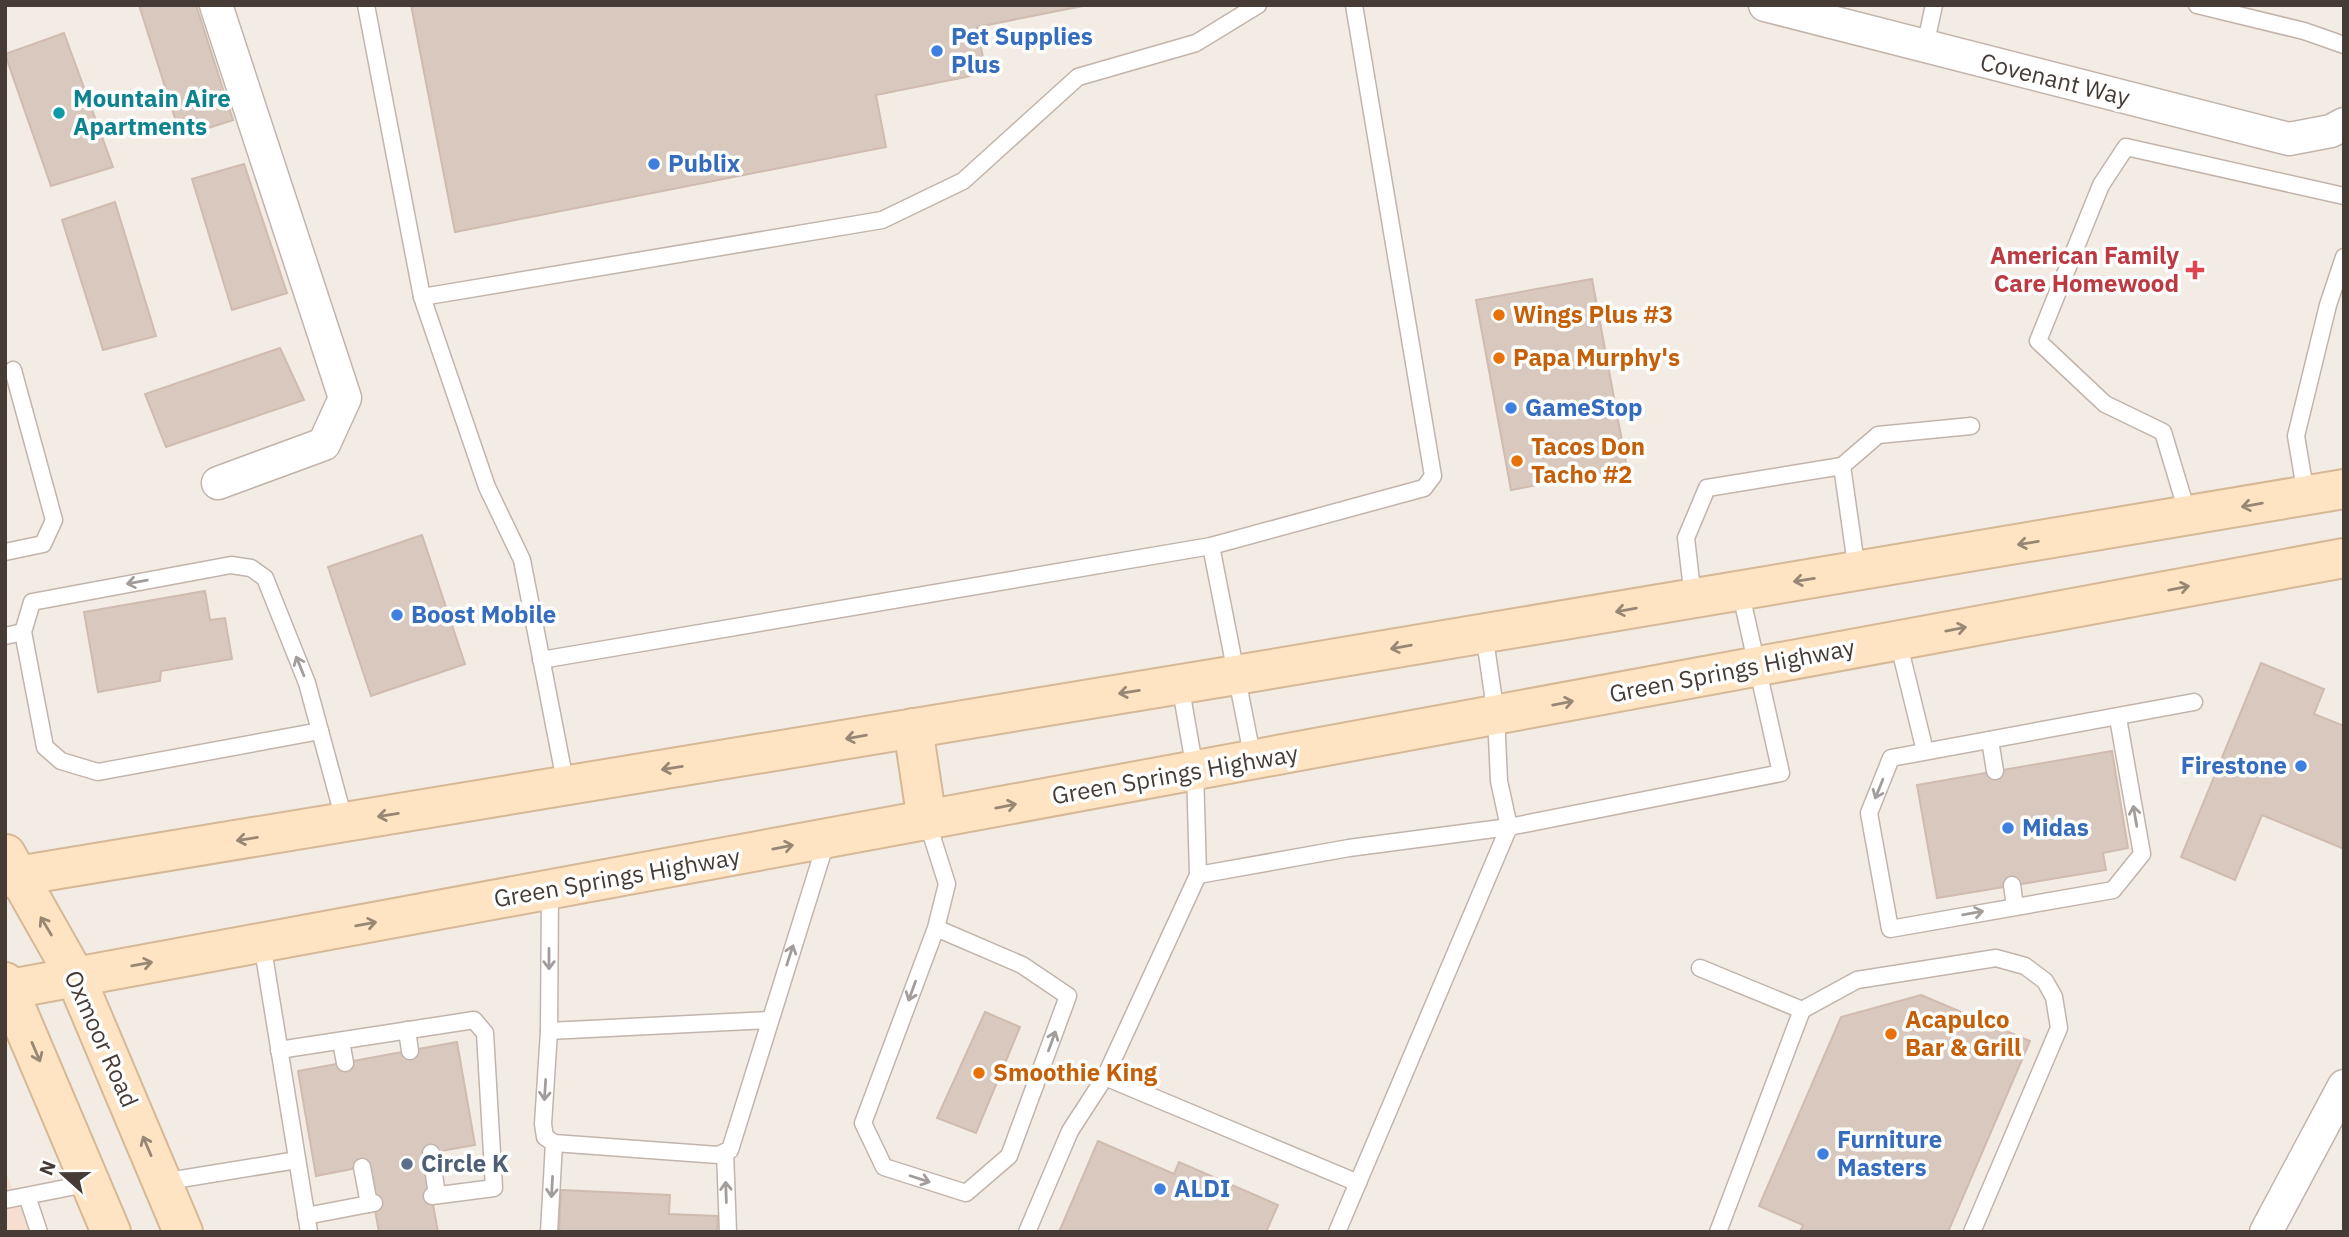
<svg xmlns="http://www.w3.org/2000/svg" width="2349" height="1237" viewBox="0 0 2349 1237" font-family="'IBM Plex Sans',sans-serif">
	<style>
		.commercial { fill: #f6ded0 }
		.building { fill: #d8c8be; stroke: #d0bbae; stroke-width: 2 }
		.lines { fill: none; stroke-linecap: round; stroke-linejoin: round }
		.service-casing { stroke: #c2b4ab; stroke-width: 19 }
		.minor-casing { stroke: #c2b4ab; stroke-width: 35 }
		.secondary-casing { stroke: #d7b896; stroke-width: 42 }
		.service { stroke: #fff; stroke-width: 16 }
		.minor { stroke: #fff; stroke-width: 32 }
		.secondary { stroke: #ffe4c3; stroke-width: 38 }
		.oneway { stroke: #998775 }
		.oneway2 { stroke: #a29d9a }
		.shop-dot { fill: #3f7fe0; stroke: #fff; stroke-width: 2.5 }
		.culture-dot { fill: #0f9aa8; stroke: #fff; stroke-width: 2.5 }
		.health-dot { fill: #e0444e; stroke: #fff; stroke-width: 2.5 }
		.food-dot { fill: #e8710a; stroke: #fff; stroke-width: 2.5 }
		.service-dot { fill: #5c6f8a; stroke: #fff; stroke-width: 2.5 }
		.labels { text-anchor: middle; stroke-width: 7; stroke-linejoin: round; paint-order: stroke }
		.shop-label { font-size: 24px; font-weight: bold; fill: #366cbe; stroke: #fff; text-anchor: start }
		.street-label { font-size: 24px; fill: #463b35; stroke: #fff }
		.culture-label { font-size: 24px; font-weight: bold; fill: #0d838f; stroke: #fff; text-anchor: start }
		.health-label { font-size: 24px; font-weight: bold; fill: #be3a42; stroke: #fff; text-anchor: end }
		.food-label { font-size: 24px; font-weight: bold; fill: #c56008; stroke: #fff; text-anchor: start }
		.service-label { font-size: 24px; font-weight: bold; fill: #4e5e75; stroke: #fff; text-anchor: start }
	</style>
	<rect width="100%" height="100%" fill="#f3ece5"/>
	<!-- commercial -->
	<path class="commercial" d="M 5,1172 L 33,1232 L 5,1232 Z"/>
	<!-- building -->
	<g class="building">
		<path d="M 139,5 L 196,5 L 233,120 L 181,137 Z"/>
		<path d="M 411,5 L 1088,5 L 977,27 L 986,73 L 876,95 L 886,147 L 455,232 Z"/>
		<path d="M 64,33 L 113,167 L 51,186 L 5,54 Z"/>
		<path d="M 244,164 L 287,293 L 232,310 L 192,179 Z"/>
		<path d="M 115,202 L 156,336 L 103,350 L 62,220 Z"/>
		<path d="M 1592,279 L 1627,468 L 1511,490 L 1476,300 Z"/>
		<path d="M 280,348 L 304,400 L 166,447 L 145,394 Z"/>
		<path d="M 422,535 L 465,664 L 371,696 L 328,567 Z"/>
		<path d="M 205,591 L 210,620 L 225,618 L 232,659 L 161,671 L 160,681 L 98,692 L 84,612 Z"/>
		<path d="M 2261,663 L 2324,689 L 2314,714 L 2344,726 L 2344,849 L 2262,815 L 2235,880 L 2181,857 Z"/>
		<path d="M 2112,751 L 2128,848 L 2103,853 L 2106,870 L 1937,898 L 1917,785 Z"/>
		<path d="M 1921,995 L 2030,1041 L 1948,1232 L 1800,1232 L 1803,1225 L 1759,1206 L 1841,1017 Z"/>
		<path d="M 985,1012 L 1020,1027 L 976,1133 L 937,1118 Z"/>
		<path d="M 457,1042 L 475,1145 L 424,1154 L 438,1232 L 379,1232 L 367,1166 L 316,1176 L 298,1071 Z"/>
		<path d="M 1098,1141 L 1174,1174 L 1179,1162 L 1278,1205 L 1266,1232 L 1059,1232 Z"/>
		<path d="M 561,1190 L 670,1195 L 669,1214 L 718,1216 L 717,1232 L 559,1232 Z"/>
	</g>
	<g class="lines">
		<!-- service casing -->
		<g class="service-casing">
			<g id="service">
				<path d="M 366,5 L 422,297"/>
				<path d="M 2197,5 L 2304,31 L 2344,45"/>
				<path d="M 1925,46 L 1934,5"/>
				<path d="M 1842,466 L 1878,435 L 1971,426"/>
				<path d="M 2306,495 L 2296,436 L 2328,305 L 2344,257"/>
				<path d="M 2188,515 L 2163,432 L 2105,404 L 2038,341 L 2101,185 L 2126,147 L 2344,196"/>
				<path d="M 1211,546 L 1253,760"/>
				<path d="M 5,552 L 43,544 L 54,520 L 13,370"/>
				<path d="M 1693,598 L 1686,538 L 1707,488 L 1842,466 L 1857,571"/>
				<path d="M 23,632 L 32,602 L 231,565 L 251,568 L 265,578 L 307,683 L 345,823"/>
				<path d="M 5,636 L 23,632 L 45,747 L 61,761 L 98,772 L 320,731"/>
				<path d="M 1898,641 L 1925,751"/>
				<path d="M 541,660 L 1211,546 L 1424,488 L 1433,476 L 1354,5"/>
				<path d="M 1180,684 L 1195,770 L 1198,875 L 1349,848 L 1509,827 L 1499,781 L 1496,715 L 1484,633"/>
				<path d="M 2118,718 L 2142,854 L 2113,890 L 1890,929 L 1869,813 L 1891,758 L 2194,702"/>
				<path d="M 1990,740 L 1995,771"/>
				<path d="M 566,786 L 522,560 L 487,487 L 422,297 L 882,220 L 963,181 L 1078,77 L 1196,43 L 1258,5"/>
				<path d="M 927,821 L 947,884 L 936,928 L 863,1123 L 884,1167 L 966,1193 L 1009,1156 L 1068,996 L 1022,965 L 936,928"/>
				<path d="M 1198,875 L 1105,1077 L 1358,1183"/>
				<path d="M 2012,885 L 2015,906"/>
				<path d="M 550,891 L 549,1031 L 543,1124 L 545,1137 L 554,1143 L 718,1155 L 730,1150 L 827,839"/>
				<path d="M 262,943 L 309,1232"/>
				<path d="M 1700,968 L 1802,1010 L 1857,980 L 1996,958 L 2025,966 L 2045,981 L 2054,997 L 2059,1028 L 1972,1232"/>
				<path d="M 407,1030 L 410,1051"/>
				<path d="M 549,1031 L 769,1020"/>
				<path d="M 341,1041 L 345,1063"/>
				<path d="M 279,1050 L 474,1020 L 485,1033 L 494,1188 L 432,1196"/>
				<path d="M 725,1152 L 728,1232"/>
				<path d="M 431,1153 L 437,1195"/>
				<path d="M 362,1167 L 369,1204"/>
				<path d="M 162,1182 L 297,1160"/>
				<path d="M 27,1196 L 39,1232"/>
				<path d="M 5,1200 L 91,1183"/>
				<path d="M 306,1216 L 374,1203"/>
				<path d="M 549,1232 L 554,1143"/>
				<path d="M 1027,1232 L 1070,1131 L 1105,1077"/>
				<path d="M 1337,1232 L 1509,827 L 1781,773 L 1740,590"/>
				<path d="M 1718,1232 L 1802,1010"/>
			</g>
		</g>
		<!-- minor casing -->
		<g class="minor-casing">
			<g id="minor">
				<path d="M 216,5 L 345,398 L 324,444 L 218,483"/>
				<path d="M 1765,5 L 2289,139 L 2331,131 L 2344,124"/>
				<path d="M 2266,1232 L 2344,1086"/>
			</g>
		</g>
		<!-- secondary casing -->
		<g class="secondary-casing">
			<g id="secondary">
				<path d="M 913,728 L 927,821"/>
				<path d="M 6,854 L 75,976 L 183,1232"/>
				<path d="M 5,878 L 1236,675 L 2344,489"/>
				<path d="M 5,982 L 111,1232"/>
				<path d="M 5,990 L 2344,558"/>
			</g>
		</g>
		<!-- service -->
		<use href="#service" class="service"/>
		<!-- minor -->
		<use href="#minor" class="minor"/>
		<!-- secondary -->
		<use href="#secondary" class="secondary"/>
	</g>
	<!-- one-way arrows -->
	<defs><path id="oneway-shaft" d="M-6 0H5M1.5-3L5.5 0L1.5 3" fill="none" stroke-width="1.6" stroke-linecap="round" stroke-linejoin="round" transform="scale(1.75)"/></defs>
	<g class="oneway">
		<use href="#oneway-shaft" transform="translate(2252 505) rotate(170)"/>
		<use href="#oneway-shaft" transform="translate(2028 543) rotate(171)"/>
		<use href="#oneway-shaft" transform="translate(1804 580) rotate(171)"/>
		<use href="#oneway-shaft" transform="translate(2179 588) rotate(-11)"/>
		<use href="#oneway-shaft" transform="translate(1626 610) rotate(170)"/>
		<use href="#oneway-shaft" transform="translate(1956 629) rotate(-11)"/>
		<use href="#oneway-shaft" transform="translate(1401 647) rotate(170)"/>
		<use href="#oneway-shaft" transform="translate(1129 692) rotate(171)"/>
		<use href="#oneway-shaft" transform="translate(1563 703) rotate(-11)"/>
		<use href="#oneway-shaft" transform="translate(856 737) rotate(170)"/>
		<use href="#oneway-shaft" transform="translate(672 768) rotate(171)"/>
		<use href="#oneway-shaft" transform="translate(1006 806) rotate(-11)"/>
		<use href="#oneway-shaft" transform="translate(388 815) rotate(171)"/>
		<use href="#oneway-shaft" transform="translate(247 839) rotate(171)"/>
		<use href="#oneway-shaft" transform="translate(783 847) rotate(-11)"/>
		<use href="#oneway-shaft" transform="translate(366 924) rotate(-10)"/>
		<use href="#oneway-shaft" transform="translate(46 926) rotate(-121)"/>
		<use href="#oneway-shaft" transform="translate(142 964) rotate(-10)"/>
		<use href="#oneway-shaft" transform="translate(36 1052) rotate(67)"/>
		<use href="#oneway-shaft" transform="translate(147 1146) rotate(-113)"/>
	</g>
	<g class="oneway2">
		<use href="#oneway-shaft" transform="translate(137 582) rotate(170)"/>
		<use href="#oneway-shaft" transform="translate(300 666) rotate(-112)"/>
		<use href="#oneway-shaft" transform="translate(1879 789) rotate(112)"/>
		<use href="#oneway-shaft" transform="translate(2135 816) rotate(-100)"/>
		<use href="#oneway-shaft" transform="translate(1973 913) rotate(-10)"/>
		<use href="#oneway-shaft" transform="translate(790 955) rotate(-72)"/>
		<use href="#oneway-shaft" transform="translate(549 959) rotate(90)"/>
		<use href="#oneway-shaft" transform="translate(912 991) rotate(110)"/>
		<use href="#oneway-shaft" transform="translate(1052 1041) rotate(-70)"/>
		<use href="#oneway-shaft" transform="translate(545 1090) rotate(94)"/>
		<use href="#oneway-shaft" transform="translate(920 1179) rotate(18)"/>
		<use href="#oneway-shaft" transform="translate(552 1187) rotate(93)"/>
		<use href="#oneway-shaft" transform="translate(726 1192) rotate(-92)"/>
	</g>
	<!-- markers -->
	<g class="shop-dot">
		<circle cx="937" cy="51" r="7"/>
		<circle cx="654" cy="164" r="7"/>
		<circle cx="1511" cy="408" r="7"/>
		<circle cx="397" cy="615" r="7"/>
		<circle cx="2301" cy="766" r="7"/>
		<circle cx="2008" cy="828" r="7"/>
		<circle cx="1823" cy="1154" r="7"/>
		<circle cx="1160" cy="1189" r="7"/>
	</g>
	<circle class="culture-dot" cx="59" cy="113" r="7"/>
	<path class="health-dot" d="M2191.5 259.5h7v7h7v7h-7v7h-7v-7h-7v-7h7z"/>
	<g class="food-dot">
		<circle cx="1499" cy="315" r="7"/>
		<circle cx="1499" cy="358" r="7"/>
		<circle cx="1517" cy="461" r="7"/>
		<circle cx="1891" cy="1034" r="7"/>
		<circle cx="979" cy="1073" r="7"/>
	</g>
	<circle class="service-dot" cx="407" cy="1164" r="7"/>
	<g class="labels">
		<!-- shop labels -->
		<g class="shop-label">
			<text x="951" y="45">Pet Supplies<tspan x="951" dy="28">Plus</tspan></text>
			<text x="668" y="172">Publix</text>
			<text x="1525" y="416">GameStop</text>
			<text x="411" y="623">Boost Mobile</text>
			<text x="2287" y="774" text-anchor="end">Firestone</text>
			<text x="2022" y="836">Midas</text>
			<text x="1837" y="1148">Furniture<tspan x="1837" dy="28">Masters</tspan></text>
			<text x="1174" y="1197">ALDI</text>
		</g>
		<!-- street labels -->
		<g class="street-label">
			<text transform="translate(2055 80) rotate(14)" y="8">Covenant Way</text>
			<text transform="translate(1732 671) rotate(-11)" y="8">Green Springs Highway</text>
			<text transform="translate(1175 775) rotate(-10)" y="8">Green Springs Highway</text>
			<text transform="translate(617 878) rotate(-10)" y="8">Green Springs Highway</text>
			<text transform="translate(101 1039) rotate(66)" y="8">Oxmoor Road</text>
		</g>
		<!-- culture labels -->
		<g class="culture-label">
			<text x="73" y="107">Mountain Aire<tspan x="73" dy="28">Apartments</tspan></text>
		</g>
		<!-- health labels -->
		<g class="health-label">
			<text x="2179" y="264">American Family<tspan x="2179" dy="28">Care Homewood</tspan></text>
		</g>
		<!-- food labels -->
		<g class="food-label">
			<text x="1513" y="323">Wings Plus #3</text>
			<text x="1513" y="366">Papa Murphy's</text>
			<text x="1531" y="455">Tacos Don<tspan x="1531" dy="28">Tacho #2</tspan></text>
			<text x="1905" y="1028">Acapulco<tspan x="1905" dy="28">Bar &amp; Grill</tspan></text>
			<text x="993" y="1081">Smoothie King</text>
		</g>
		<!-- service labels -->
		<g class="service-label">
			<text x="421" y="1172">Circle K</text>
		</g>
	</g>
	<!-- border -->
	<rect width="2349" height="1237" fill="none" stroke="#463b35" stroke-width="14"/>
	<!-- north arrow -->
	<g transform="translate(63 1174) rotate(291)" stroke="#ffffff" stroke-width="5" paint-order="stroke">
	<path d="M0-5L12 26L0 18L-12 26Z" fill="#463b35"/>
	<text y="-10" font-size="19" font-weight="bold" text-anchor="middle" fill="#463b35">N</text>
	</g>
</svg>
